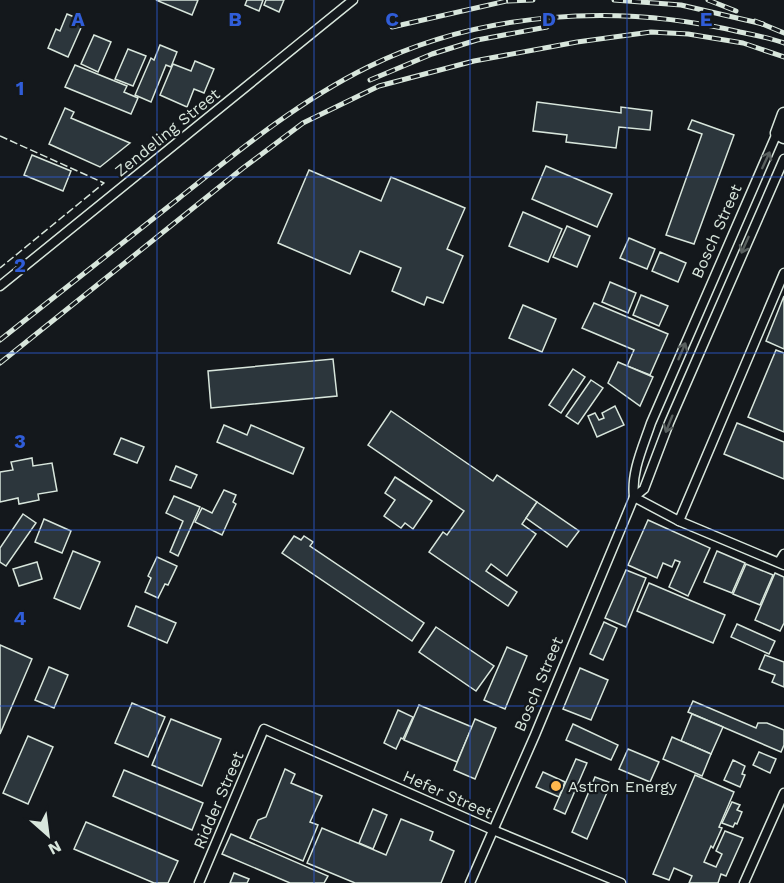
<svg xmlns="http://www.w3.org/2000/svg" width="784" height="883" viewBox="0 0 784 883" font-family="'Work Sans',sans-serif">
	<style>
		.building { fill: #2c363c; stroke: #d8e6dc; stroke-width: 1.5 }
		.lines { fill: none; stroke-linecap: round; stroke-linejoin: round }
		.street-casing { stroke: #d8e6dc; stroke-width: 11 }
		.secondary-casing { stroke: #d8e6dc; stroke-width: 15 }
		.street { stroke: #14181c; stroke-width: 8 }
		.secondary { stroke: #14181c; stroke-width: 12 }
		.rail-casing { stroke: #d8e6dc; stroke-width: 5 }
		.rail { stroke: #14181c; stroke-width: 3; stroke-dasharray: 9; stroke-linecap: butt }
		.fence { stroke: #d8e6dc; stroke-width: 1.5; stroke-dasharray: 8 3; stroke-linecap: butt }
		.oneway { stroke: #59605f }
		.grid { fill: none; stroke: #305dd8; stroke-width: 1.5; stroke-opacity: 0.55 }
		.poi-dot { fill: #ffb74d; stroke: #14181c; stroke-width: 2 }
		.labels { text-anchor: middle; stroke-width: 4.5; stroke-linejoin: round; paint-order: stroke }
		.street-label { font-size: 16px; fill: #d8e6dc; stroke: #14181c }
		.poi-label { font-size: 16px; fill: #d8e6dc; stroke: #14181c; text-anchor: start }
		.grid-label { font-size: 20px; text-anchor: middle; font-weight: bold; fill: #305dd8; stroke: #14181c; stroke-width: 4.5; stroke-linejoin: round; paint-order: stroke }
	</style>
	<rect width="100%" height="100%" fill="#14181c"/>
	<!-- building -->
	<g class="building">
		<path d="M 156,0 L 198,0 L 192,15 Z"/>
		<path d="M 247,0 L 263,0 L 259,11 L 245,5 Z"/>
		<path d="M 266,0 L 284,0 L 279,12 L 264,5 Z"/>
		<path d="M 67,14 L 84,21 L 68,57 L 48,48 L 56,29 L 60,31 Z"/>
		<path d="M 94,35 L 111,42 L 98,72 L 81,64 Z"/>
		<path d="M 160,45 L 177,52 L 171,67 L 166,65 L 151,102 L 135,95 L 151,58 L 154,60 Z"/>
		<path d="M 128,49 L 146,56 L 133,86 L 115,79 Z"/>
		<path d="M 195,61 L 214,69 L 204,93 L 194,89 L 187,107 L 160,95 L 173,64 L 191,71 Z"/>
		<path d="M 75,65 L 127,86 L 124,92 L 138,98 L 131,114 L 65,87 Z"/>
		<path d="M 537,102 L 621,113 L 621,107 L 652,111 L 650,130 L 619,127 L 616,148 L 566,142 L 567,135 L 533,131 Z"/>
		<path d="M 65,108 L 74,112 L 71,118 L 130,143 L 100,167 L 49,144 Z"/>
		<path d="M 692,120 L 734,135 L 694,244 L 666,235 L 702,134 L 688,129 Z"/>
		<path d="M 32,155 L 71,171 L 63,191 L 24,175 Z"/>
		<path d="M 546,166 L 612,194 L 597,227 L 532,199 Z"/>
		<path d="M 309,170 L 381,201 L 391,177 L 465,208 L 447,249 L 463,256 L 443,303 L 427,297 L 424,305 L 392,291 L 401,268 L 360,251 L 350,274 L 278,243 Z"/>
		<path d="M 523,212 L 562,229 L 548,262 L 509,246 Z"/>
		<path d="M 567,226 L 590,236 L 577,267 L 553,257 Z"/>
		<path d="M 629,238 L 655,249 L 647,269 L 620,258 Z"/>
		<path d="M 660,252 L 686,263 L 678,282 L 652,271 Z"/>
		<path d="M 610,282 L 636,293 L 628,313 L 602,302 Z"/>
		<path d="M 641,295 L 668,306 L 659,326 L 633,315 Z"/>
		<path d="M 784,296 L 784,349 L 766,341 Z"/>
		<path d="M 594,303 L 668,334 L 650,375 L 627,366 L 634,350 L 582,328 Z"/>
		<path d="M 523,305 L 556,319 L 542,352 L 509,338 Z"/>
		<path d="M 776,350 L 784,353 L 784,432 L 748,417 Z"/>
		<path d="M 333,359 L 337,396 L 211,408 L 208,371 Z"/>
		<path d="M 618,362 L 653,377 L 640,406 L 608,383 Z"/>
		<path d="M 573,369 L 585,377 L 561,413 L 549,405 Z"/>
		<path d="M 591,380 L 603,388 L 578,424 L 566,416 Z"/>
		<path d="M 615,406 L 624,425 L 597,437 L 588,416 L 595,413 L 599,420 L 604,418 L 602,413 Z"/>
		<path d="M 391,411 L 493,481 L 497,475 L 537,502 L 522,524 L 536,534 L 507,576 L 491,564 L 486,571 L 517,592 L 508,606 L 429,552 L 443,532 L 447,535 L 464,511 L 368,445 Z"/>
		<path d="M 737,423 L 784,442 L 784,479 L 724,454 Z"/>
		<path d="M 224,425 L 247,435 L 251,425 L 304,448 L 293,474 L 217,442 Z"/>
		<path d="M 121,438 L 144,447 L 137,463 L 114,454 Z"/>
		<path d="M 32,458 L 33,466 L 52,463 L 57,491 L 38,494 L 39,500 L 19,504 L 18,498 L 0,502 L 0,472 L 13,470 L 11,462 Z"/>
		<path d="M 176,466 L 197,475 L 191,488 L 170,480 Z"/>
		<path d="M 395,477 L 432,501 L 413,529 L 405,523 L 401,528 L 384,516 L 395,500 L 385,493 Z"/>
		<path d="M 224,490 L 236,495 L 233,502 L 236,504 L 222,535 L 195,522 L 202,508 L 212,513 Z"/>
		<path d="M 174,496 L 200,507 L 178,556 L 170,552 L 183,521 L 166,513 Z"/>
		<path d="M 537,502 L 579,531 L 567,547 L 526,518 Z"/>
		<path d="M 23,514 L 36,523 L 6,566 L 0,562 L 0,548 Z"/>
		<path d="M 44,519 L 71,531 L 62,553 L 35,542 Z"/>
		<path d="M 648,520 L 710,548 L 688,596 L 669,587 L 680,562 L 675,560 L 672,567 L 663,563 L 657,578 L 628,565 Z"/>
		<path d="M 294,536 L 301,540 L 304,536 L 313,542 L 310,546 L 424,623 L 412,641 L 282,553 Z"/>
		<path d="M 73,551 L 100,562 L 80,609 L 54,598 Z"/>
		<path d="M 717,551 L 745,563 L 732,593 L 704,582 Z"/>
		<path d="M 157,557 L 177,566 L 168,585 L 165,584 L 158,598 L 145,592 L 151,578 L 148,576 Z"/>
		<path d="M 37,562 L 42,579 L 19,586 L 13,569 Z"/>
		<path d="M 746,564 L 773,575 L 760,605 L 733,594 Z"/>
		<path d="M 626,570 L 646,578 L 626,627 L 605,618 Z"/>
		<path d="M 775,573 L 784,577 L 784,623 L 780,631 L 755,620 Z"/>
		<path d="M 649,583 L 725,615 L 713,643 L 637,611 Z"/>
		<path d="M 136,606 L 176,623 L 167,643 L 128,626 Z"/>
		<path d="M 604,622 L 617,628 L 603,660 L 590,654 Z"/>
		<path d="M 737,624 L 775,641 L 769,654 L 731,637 Z"/>
		<path d="M 436,627 L 494,666 L 476,691 L 419,652 Z"/>
		<path d="M 0,645 L 32,659 L 0,734 Z"/>
		<path d="M 507,647 L 527,656 L 505,709 L 484,700 Z"/>
		<path d="M 765,655 L 784,662 L 784,687 L 772,682 L 775,675 L 759,669 Z"/>
		<path d="M 49,667 L 68,675 L 54,708 L 35,700 Z"/>
		<path d="M 580,668 L 608,680 L 591,720 L 563,709 Z"/>
		<path d="M 693,701 L 756,728 L 758,723 L 767,723 L 784,730 L 784,745 L 781,752 L 688,712 Z"/>
		<path d="M 132,703 L 165,717 L 148,757 L 115,743 Z"/>
		<path d="M 419,705 L 472,727 L 457,762 L 404,740 Z"/>
		<path d="M 398,710 L 413,717 L 403,739 L 401,738 L 396,749 L 384,743 Z"/>
		<path d="M 692,714 L 723,727 L 711,754 L 681,741 Z"/>
		<path d="M 171,719 L 221,739 L 202,786 L 152,765 Z"/>
		<path d="M 475,719 L 496,728 L 475,779 L 454,770 Z"/>
		<path d="M 573,724 L 618,745 L 611,760 L 566,740 Z"/>
		<path d="M 28,736 L 53,747 L 28,804 L 3,793 Z"/>
		<path d="M 672,737 L 711,754 L 702,776 L 663,759 Z"/>
		<path d="M 628,749 L 659,762 L 650,782 L 619,769 Z"/>
		<path d="M 759,752 L 776,759 L 770,773 L 753,765 Z"/>
		<path d="M 576,759 L 587,763 L 565,814 L 554,809 Z"/>
		<path d="M 733,760 L 745,766 L 742,774 L 745,775 L 740,787 L 724,780 Z"/>
		<path d="M 285,769 L 295,774 L 291,783 L 322,796 L 310,822 L 318,825 L 303,861 L 250,838 L 258,820 L 266,817 Z"/>
		<path d="M 124,770 L 203,803 L 192,830 L 113,796 Z"/>
		<path d="M 543,772 L 565,782 L 559,797 L 536,787 Z"/>
		<path d="M 695,775 L 734,792 L 719,827 L 722,828 L 713,848 L 711,846 L 704,862 L 716,867 L 722,854 L 716,851 L 725,831 L 743,838 L 726,876 L 721,874 L 718,883 L 689,883 L 692,876 L 674,868 L 669,880 L 653,874 Z"/>
		<path d="M 595,777 L 611,783 L 587,839 L 572,832 Z"/>
		<path d="M 732,802 L 740,805 L 737,810 L 742,812 L 737,824 L 735,823 L 733,827 L 722,823 Z"/>
		<path d="M 373,809 L 387,815 L 373,849 L 359,843 Z"/>
		<path d="M 401,819 L 433,832 L 430,840 L 454,851 L 441,883 L 355,883 L 307,863 L 322,828 L 386,855 Z"/>
		<path d="M 86,822 L 178,861 L 168,883 L 154,883 L 74,849 Z"/>
		<path d="M 231,834 L 328,876 L 324,883 L 290,883 L 222,854 Z"/>
		<path d="M 234,873 L 249,879 L 247,883 L 230,883 Z"/>
	</g>
	<g class="lines">
		<!-- street casing -->
		<g class="street-casing">
			<g id="street">
				<path d="M 0,286 L 353,0"/>
				<path d="M 634,497 C 631,472 643,447 651,423 L 777,133"/>
				<path d="M 634,497 L 679,521 L 784,565"/>
				<path d="M 679,521 L 784,273"/>
				<path d="M 779,562 L 784,554"/>
				<path d="M 199,883 L 264,729 L 493,830 L 621,883"/>
				<path d="M 470,883 L 535,735 L 634,497 L 644,489 L 669,423 L 784,159"/>
				<path d="M 744,883 L 784,793"/>
			</g>
		</g>
		<!-- secondary casing -->
		<g class="secondary-casing">
			<path id="secondary" d="M 784,114 L 777,133 L 784,137"/>
		</g>
		<!-- street -->
		<use href="#street" class="street"/>
		<!-- secondary -->
		<use href="#secondary" class="secondary"/>
		<!-- rail casing -->
		<g class="rail-casing">
			<g id="rail">
				<path d="M 614,0 L 681,5 L 763,24"/>
				<path d="M 708,0 L 736,11"/>
				<path d="M 508,1 L 533,0"/>
				<path d="M 755,21 L 784,33"/>
				<path d="M 392,27 L 511,0"/>
				<path d="M 370,80 L 432,54 L 477,40 L 547,27"/>
				<path d="M 0,340 C 59,293 119,246 178,199 C 238,151 299,101 368,67 C 481,11 618,3 740,32 C 755,35 770,38 784,43"/>
				<path d="M 0,363 L 243,168 L 303,123 L 379,86 L 474,61 L 577,42 L 651,32 L 688,34 L 743,43 L 784,57"/>
			</g>
		</g>
		<!-- rail -->
		<use href="#rail" class="rail"/>
		<!-- fence -->
		<path class="fence" d="M 0,136 L 104,183 L 0,268"/>
	</g>
	<!-- one-way arrows -->
	<defs><path id="oneway-shaft" d="M-6 0H5M1.5-3L5.5 0L1.5 3" fill="none" stroke-width="1.6" stroke-linecap="round" stroke-linejoin="round" transform="scale(1.5)"/></defs>
	<g class="oneway">
		<use href="#oneway-shaft" transform="translate(766 160) rotate(-65)"/>
		<use href="#oneway-shaft" transform="translate(745 245) rotate(114)"/>
		<use href="#oneway-shaft" transform="translate(682 351) rotate(-67)"/>
		<use href="#oneway-shaft" transform="translate(669 424) rotate(112)"/>
	</g>
	<!-- grid -->
	<path class="grid" d="M 157,0 L 157,883M 314,0 L 314,883M 470,0 L 470,883M 627,0 L 627,883M 0,177 L 784,177M 0,353 L 784,353M 0,530 L 784,530M 0,706 L 784,706"/>
	<!-- markers -->
	<circle class="poi-dot" cx="556" cy="786" r="6"/>
	<g class="labels">
		<!-- street labels -->
		<g class="street-label">
			<text transform="translate(167 132) rotate(-39)" y="6">Zendeling Street</text>
			<text transform="translate(716 231) rotate(-66)" y="6">Bosch Street</text>
			<text transform="translate(538 684) rotate(-67)" y="6">Bosch Street</text>
			<text transform="translate(448 794) rotate(24)" y="6">Hefer Street</text>
			<text transform="translate(218 800) rotate(-67)" y="6">Ridder Street</text>
		</g>
		<!-- poi labels -->
		<g class="poi-label">
			<text x="568" y="792">Astron Energy</text>
		</g>
	</g>
	<g class="grid-label">
		<text x="78" y="26">A</text>
		<text x="235" y="26">B</text>
		<text x="392" y="26">C</text>
		<text x="549" y="26">D</text>
		<text x="706" y="26">E</text>
		<text x="20" y="95">1</text>
		<text x="20" y="272">2</text>
		<text x="20" y="448">3</text>
		<text x="20" y="625">4</text>
	</g>
	<!-- north arrow -->
	<g transform="translate(48 835) rotate(152)" stroke="#14181c" stroke-width="4.5" paint-order="stroke">
	<path d="M0-4.5L10 22L0 15L-10 22Z" fill="#d8e6dc"/>
	<text y="-9" font-size="16" font-weight="bold" text-anchor="middle" fill="#d8e6dc">N</text>
	</g>
</svg>
